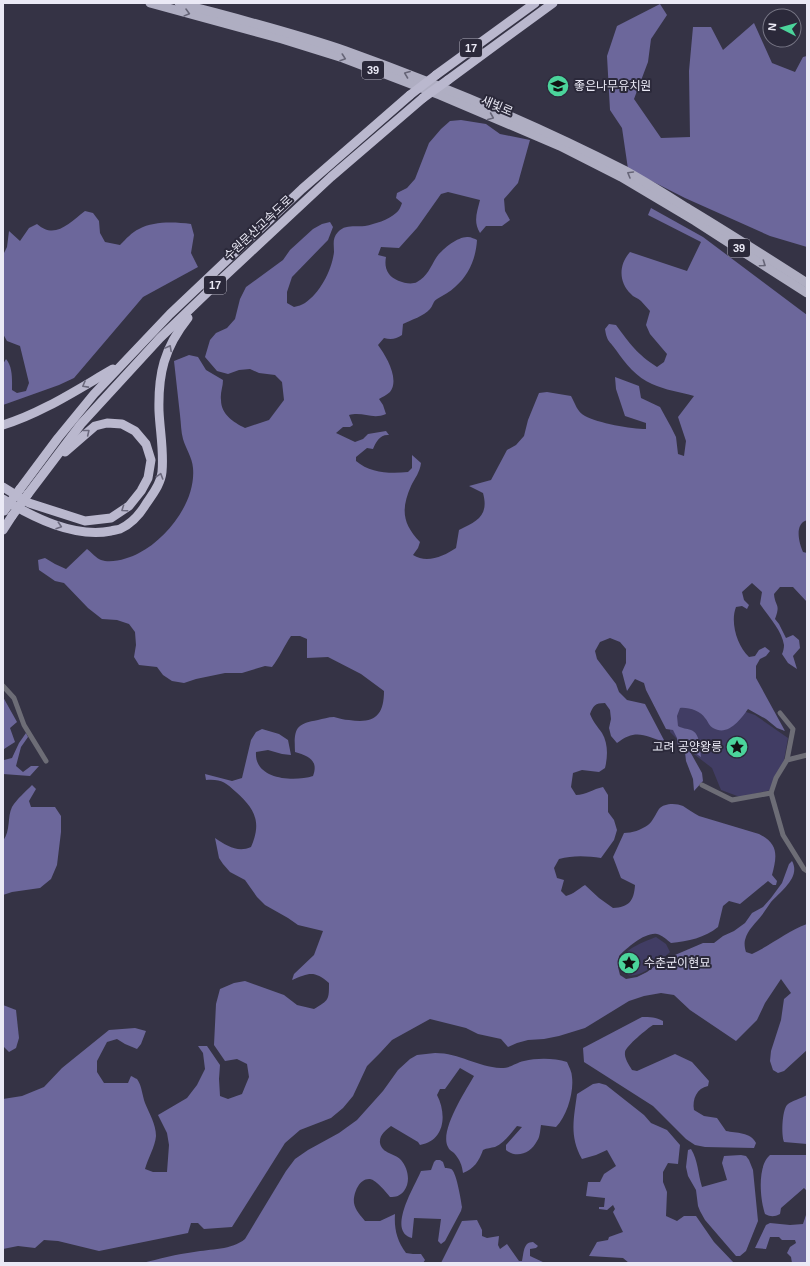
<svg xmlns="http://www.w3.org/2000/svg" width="810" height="1266" viewBox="0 0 810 1266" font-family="Helvetica,'Noto Sans KR',sans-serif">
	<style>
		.green { fill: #413d64 }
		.forest { fill: #6c679b }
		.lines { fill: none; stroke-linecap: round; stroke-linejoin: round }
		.minor { stroke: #6d6d76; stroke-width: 5 }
		.trunk { stroke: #afaec2; stroke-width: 9 }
		.motorway { stroke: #bab8ce; stroke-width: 9 }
		.motorway-bridge { stroke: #bab8ce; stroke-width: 9 }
		.oneway { stroke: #666577 }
		.oneway2 { stroke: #6b697d }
		.labels { text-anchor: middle; stroke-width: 4; stroke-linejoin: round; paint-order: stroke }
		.shield { fill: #2b293a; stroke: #b1afbd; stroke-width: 1 }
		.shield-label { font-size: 11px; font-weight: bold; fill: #eae9f5 }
		.poi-label { font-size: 12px; fill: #eae9f5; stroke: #2b293a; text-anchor: start }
		.street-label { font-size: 12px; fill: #eae9f5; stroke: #2b293a }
	</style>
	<rect width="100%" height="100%" fill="#353345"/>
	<!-- green -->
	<g class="green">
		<path d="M 717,702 L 755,715 L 788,738 L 783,766 L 771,790 L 740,797 L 721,790 L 712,768 L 686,748 L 670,732 L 672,707 Z"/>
		<path d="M 656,937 L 666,944 L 670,952 C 662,960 640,979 628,975 C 626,974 625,972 623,971 C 622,968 621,965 621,962 C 622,949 646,941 656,937 Z"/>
	</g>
	<!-- forest -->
	<g class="forest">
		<path d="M 660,4 L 667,15 L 651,39 L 648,62 L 634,99 L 661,138 L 690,137 L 689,71 L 693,27 L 711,27 L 723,50 L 754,23 L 772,63 L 795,72 L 803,57 L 807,56 L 807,247 L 770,236 L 685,198 L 628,169 L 622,128 L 610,110 L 607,56 L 617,26 Z"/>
		<path d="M 461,120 L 486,124 L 500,134 L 530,140 L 518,183 L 504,199 L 505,211 L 510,220 L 502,226 L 486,226 L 480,233 C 473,222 477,212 480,200 L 448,192 L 441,194 L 417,228 L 399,248 L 381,247 L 378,255 L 386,257 C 385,262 385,269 389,274 C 394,281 410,286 417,282 C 427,277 431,266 436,258 C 441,250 458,236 468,237 C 471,237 475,239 477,240 C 476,258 469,275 455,287 C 450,292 443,295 437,299 C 433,301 433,306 430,309 C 424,316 411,320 403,324 L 402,335 C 396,339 391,340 384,338 L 378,345 C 386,356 400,379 390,392 C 387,395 382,397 379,399 L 383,405 L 386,414 C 372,420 363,411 349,415 L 353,425 L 350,427 L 343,427 L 336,433 L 355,442 L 363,439 L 368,434 L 386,431 L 389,435 C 380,434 376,442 373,449 L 367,448 L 356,457 L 356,461 C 370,473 390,474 408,472 L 412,468 L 412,455 L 421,463 C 420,472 415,478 411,486 C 401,509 402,523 420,542 L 418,548 L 413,555 C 427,564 444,556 456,548 L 459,530 C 478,521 489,515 483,493 L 469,486 L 491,480 L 507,450 L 516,445 L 524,436 L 528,420 L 539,393 L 547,392 L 571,396 C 575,403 577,412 585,416 C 597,423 632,429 646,429 L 646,423 L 625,416 L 616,389 L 615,377 L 639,386 L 641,398 L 660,407 L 671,427 L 676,437 L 678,454 L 684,456 L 686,441 L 678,417 L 694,396 C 680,392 665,390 652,384 C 637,378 625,363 616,350 C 609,340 607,342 605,329 L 609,324 L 616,325 C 630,344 637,354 657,367 L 664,362 L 667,354 L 650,334 L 646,325 L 650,311 C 647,308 644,304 641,301 C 638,298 633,297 631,294 C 618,282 619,264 630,252 L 687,271 L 701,242 L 648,215 L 651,208 L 703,237 L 807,315 L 807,520 C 794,524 799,543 803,552 L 807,553 L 807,602 L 793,587 L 780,587 L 774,594 C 775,607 781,603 775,619 L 779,624 L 786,638 L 793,635 L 799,640 L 800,648 L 793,656 L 797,669 L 788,663 L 782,654 C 783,652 784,648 784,645 C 782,630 768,616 760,604 L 762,592 L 752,583 L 742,592 L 744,600 L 749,605 L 747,609 L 742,606 L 736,607 C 730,622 737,646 749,657 L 755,656 L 759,650 L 765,647 L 770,651 L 766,656 L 760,659 L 756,666 L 756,678 L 785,731 L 777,728 L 766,719 L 748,709 C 741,719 728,737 713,728 C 709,726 708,721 705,718 C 701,711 688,707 680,708 L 677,716 L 678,726 C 683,729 686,728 691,730 C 700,733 700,748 701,757 L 688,748 L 702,773 L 703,781 L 694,791 L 693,779 L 686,761 L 685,752 L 678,746 L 677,738 L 673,730 L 666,729 L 646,690 L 644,683 L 635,679 L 627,691 L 622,672 L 626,663 L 626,649 L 620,642 L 610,638 L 600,642 L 595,651 L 597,659 L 616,684 L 619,692 L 627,700 L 645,704 L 665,742 C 645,736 636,728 617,743 L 611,736 L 609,728 L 611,719 L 610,710 L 605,703 C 595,703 593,706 590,714 C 593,722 598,727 602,733 C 608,743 608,756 605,768 L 599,772 L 582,770 L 573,773 L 571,787 L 576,795 C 586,795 593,789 603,787 L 608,795 L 608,812 L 614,820 L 617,830 L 614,840 L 601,858 C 588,856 573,855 559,859 L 554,868 L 557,878 L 564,880 L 561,891 L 566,896 C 574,894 578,889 585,885 L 599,898 L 613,908 C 629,907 634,901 635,885 L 621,878 L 613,857 L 624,833 C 632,833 641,830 648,825 C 653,821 655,815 659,809 C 664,803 676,803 683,806 C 688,809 693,813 699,816 L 759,834 C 779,844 777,856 772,875 L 777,881 L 776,885 L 773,885 L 768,881 L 740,904 L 729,901 L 723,906 L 718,927 C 705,938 688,941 671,943 C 667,940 662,935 657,934 C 645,932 627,948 619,956 L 618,967 L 620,975 L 626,979 L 637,977 L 647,972 L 655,966 L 675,955 L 703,943 L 714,943 L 723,936 L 734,931 L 745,923 L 752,913 L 763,907 L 771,898 L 782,883 L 789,864 L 792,861 C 801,877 781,891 771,902 C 768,906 765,911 762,915 C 756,923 748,929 745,940 C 744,944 745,949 746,952 L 752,954 C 771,945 788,931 807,924 L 807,1050 L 784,1071 L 778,1073 L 773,1070 L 770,1061 L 771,1051 L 781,1020 L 784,999 L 791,993 L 781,979 L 765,1003 L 757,1020 L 736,1041 L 690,1010 L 674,995 L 661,993 L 644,996 L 629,1001 L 585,1028 L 559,1036 L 544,1039 L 528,1040 L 517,1043 L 508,1047 L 501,1039 L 478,1034 L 466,1028 L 430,1019 L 392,1040 L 380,1053 L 367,1066 L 353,1096 L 343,1108 L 331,1118 L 300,1130 L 285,1143 L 232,1227 L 204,1229 L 198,1223 L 191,1223 L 188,1233 L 99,1251 L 58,1241 L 44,1240 L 35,1248 L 18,1246 L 3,1249 L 3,1099 L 22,1096 L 44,1087 L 62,1068 L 109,1030 L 135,1028 L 146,1031 L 141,1044 L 137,1049 L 125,1044 L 117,1039 L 107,1042 L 97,1061 L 97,1072 L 104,1083 L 128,1083 L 131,1076 C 132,1076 136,1079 137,1079 C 142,1086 142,1095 145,1103 C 149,1113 156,1124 156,1136 C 155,1147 148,1158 145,1169 L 153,1172 L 167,1172 L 169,1145 L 167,1133 L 158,1115 L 187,1098 L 197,1085 L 205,1069 L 203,1053 L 198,1046 L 207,1046 L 220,1065 L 219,1079 L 220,1096 L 228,1099 L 242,1094 L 249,1077 L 247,1064 L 237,1059 L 225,1061 L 214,1045 L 216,1004 L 220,989 L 234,983 L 245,981 L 284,995 L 297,1005 L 314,1009 C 329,1000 329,1000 329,983 C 314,970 309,973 292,980 L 294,974 L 314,955 L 323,931 L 298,925 L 288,918 L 265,905 L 257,897 L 245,880 L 230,872 L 223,864 L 219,858 L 215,838 C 227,846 238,853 251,847 C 262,822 255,809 236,792 C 225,782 221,779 206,780 L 205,774 L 232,781 L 242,778 L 251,740 L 256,732 L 262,729 L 279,734 L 288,740 L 291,755 L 282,754 L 268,750 L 256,752 C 254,780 294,782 313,776 C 319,760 308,756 295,752 C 294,729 295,724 318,720 C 323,719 328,717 334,717 C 339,718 344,720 349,720 C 374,724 384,716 384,691 L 361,674 L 328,657 L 307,658 L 307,639 L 300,636 L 291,636 C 284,646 280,657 272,667 L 265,666 L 242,673 L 225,673 L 196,679 L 184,683 L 172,681 L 163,675 L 157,667 L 139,665 L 134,657 L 136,645 L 135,632 L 129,624 L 117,620 L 102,619 L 88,608 L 64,583 L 55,581 L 39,570 L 38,560 L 45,558 L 55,564 L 66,569 L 87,549 C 91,552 97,559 101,560 C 112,564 130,558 139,553 C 168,538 196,501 193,468 C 192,457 186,449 183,439 C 181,432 181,423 180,415 C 178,397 176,379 174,361 L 189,355 L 198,357 L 206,370 L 223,380 C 223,387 220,393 221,400 C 221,414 233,422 245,428 L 269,420 L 284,400 L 282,382 L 275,375 L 259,373 L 250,369 L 239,370 L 228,374 L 217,371 L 205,357 L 210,340 L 216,333 L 227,328 L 235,319 L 240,299 L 246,287 L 283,260 L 290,250 L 313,229 L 322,224 L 330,222 L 333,227 L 328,240 L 292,277 L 287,292 L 287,303 L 294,307 C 298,306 302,305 305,303 C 320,293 332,270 334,252 C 334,245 332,238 338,232 C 345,224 355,227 365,226 C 375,224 388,220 396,213 C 399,211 401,206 402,203 L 396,198 L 397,193 L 407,188 L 415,179 L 429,143 L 441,129 L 450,121 Z"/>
		<path d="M 85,211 L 93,213 L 99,221 L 100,233 L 105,242 L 120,245 C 126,239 132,232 139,229 C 154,221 174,222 191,224 L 194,235 L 191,253 L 198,267 L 143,297 L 74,378 L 59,385 L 3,405 L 3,364 L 6,359 C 13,367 12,380 12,390 L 17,393 L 26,391 L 29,383 L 20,346 L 7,341 L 3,334 L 3,255 L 7,247 L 9,231 L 20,241 L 29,228 L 37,224 C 55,240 69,223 85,211 Z"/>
		<path d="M 3,697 L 17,722 L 10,728 L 15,742 L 4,749 L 4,760 L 12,758 L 19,743 L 26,733 L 28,737 L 21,747 L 16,766 L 23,772 L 31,766 L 39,766 L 30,776 L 3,774 Z"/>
		<path d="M 32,785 L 36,789 L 29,801 L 31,807 L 55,807 L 61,816 L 61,832 L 57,865 L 51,879 L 40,888 L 12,892 L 3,895 L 3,841 C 11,830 7,817 12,807 C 17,799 25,792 32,785 Z"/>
		<path d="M 3,1005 L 16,1010 L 19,1038 L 16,1048 L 9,1052 L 3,1046 Z"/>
		<path d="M 642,1017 C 650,1017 656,1017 663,1021 L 663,1025 C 660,1025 656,1025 653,1025 C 648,1028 626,1046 625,1052 C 624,1058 629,1065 632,1070 L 637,1071 L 675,1054 L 692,1062 L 709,1081 L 708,1086 C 697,1088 692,1099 694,1110 L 704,1116 L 717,1118 L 726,1131 C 736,1133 751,1132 756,1143 L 754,1148 L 705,1147 L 695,1145 L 686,1139 L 653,1106 L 584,1062 L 583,1048 Z"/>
		<path d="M 435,1053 C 460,1053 477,1067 501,1068 C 511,1068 515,1063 524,1061 C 537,1058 554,1058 567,1062 C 569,1067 572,1072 572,1077 C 574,1092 567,1116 556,1127 L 541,1125 C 540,1131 540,1137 537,1141 C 531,1153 517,1159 506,1150 L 506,1145 L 522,1127 L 517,1126 C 511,1133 504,1143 495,1147 C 491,1148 487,1148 483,1150 C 479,1161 474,1169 463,1173 C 462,1165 460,1160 454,1153 C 452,1151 449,1150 448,1147 C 439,1131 466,1090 474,1076 L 460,1068 L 445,1089 L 440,1089 L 437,1095 C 447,1114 445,1141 420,1145 L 418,1142 L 391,1126 C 386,1130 379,1135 380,1143 C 382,1154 395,1153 401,1160 C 408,1168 411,1182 404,1191 C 400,1196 396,1197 390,1197 C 386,1192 376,1180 370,1179 C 359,1178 353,1194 354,1203 C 355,1210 361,1216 365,1221 L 380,1221 L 395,1214 C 394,1229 397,1241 406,1253 L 413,1254 L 421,1254 L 425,1260 L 423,1263 L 142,1263 C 159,1259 177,1254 194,1252 C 210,1249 232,1250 245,1239 L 286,1171 L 295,1159 L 308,1150 L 339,1133 L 357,1120 L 383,1091 L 398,1070 L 410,1059 L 417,1055 Z"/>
		<path d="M 599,1083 L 606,1085 L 644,1115 L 651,1123 L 667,1130 L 680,1145 L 678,1164 L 668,1163 L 663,1172 L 663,1182 L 667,1192 L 666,1216 L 677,1221 L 684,1216 L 696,1216 L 714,1242 L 734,1263 L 629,1263 L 623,1258 L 589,1256 L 597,1242 L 608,1240 L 609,1237 L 623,1232 L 613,1212 L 615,1209 L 613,1205 L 607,1210 L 599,1209 L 599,1207 L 604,1207 L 605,1198 L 586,1196 L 588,1182 L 600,1182 L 604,1174 L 616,1166 L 607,1150 L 596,1155 L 582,1159 C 569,1136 574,1118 577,1094 L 593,1084 Z"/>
		<path d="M 807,1095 L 807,1144 L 784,1142 C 781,1135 782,1111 787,1105 C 792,1100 801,1099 807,1095 Z"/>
		<path d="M 691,1149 C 698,1160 698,1174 702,1187 L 727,1180 L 722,1163 L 724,1156 L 741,1155 L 746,1156 L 749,1160 L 753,1170 L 758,1221 L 746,1251 L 740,1256 L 736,1256 L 705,1220 L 700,1211 L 698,1206 L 696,1190 L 688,1176 L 686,1167 L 688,1150 Z"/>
		<path d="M 770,1155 L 807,1155 L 807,1191 L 804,1188 L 781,1208 L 780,1214 C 774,1217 771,1217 765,1214 C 760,1199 757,1166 770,1155 Z"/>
		<path d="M 436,1160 L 440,1160 L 443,1162 L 445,1168 C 447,1168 449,1168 451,1169 C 456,1170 461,1200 462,1207 L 461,1211 L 445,1241 L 441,1244 L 438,1241 L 441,1219 L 414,1218 L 412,1238 C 386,1231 416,1184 421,1171 L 431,1170 L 434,1162 Z"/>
		<path d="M 807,1212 L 807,1263 L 792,1263 L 791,1257 L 787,1253 L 790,1247 L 796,1243 L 795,1240 L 782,1240 L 779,1237 L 770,1237 L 766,1249 L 755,1248 L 766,1225 L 770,1223 L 790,1225 L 803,1224 Z"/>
		<path d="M 477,1220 L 482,1230 L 482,1236 L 487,1238 L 499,1236 L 498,1245 L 500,1249 L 507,1244 L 519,1261 L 522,1261 C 524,1253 523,1242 533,1242 L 538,1246 L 536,1248 L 530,1249 L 530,1256 L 545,1263 L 441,1263 L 462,1221 Z"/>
	</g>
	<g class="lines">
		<!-- minor -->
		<g class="minor">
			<path d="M 3,686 L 14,698 L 24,725 L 46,761"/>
			<path d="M 780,713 L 793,729 L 787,760"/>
			<path d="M 807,755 L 787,760 L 776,778 L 771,793 L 783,835 L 804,869 L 807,871"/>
			<path d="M 702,785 L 732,800 L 771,793"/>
		</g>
		<!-- trunk -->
		<g class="trunk">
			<path d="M 150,3 L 282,39 L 343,58 L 440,95 L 560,146 L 621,177 L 695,221 L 807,293"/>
			<path d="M 179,3 C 234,18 291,32 346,51 C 441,85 534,124 624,170 C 646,182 668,196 689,209 C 729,233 768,258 807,283"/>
		</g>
		<!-- motorway -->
		<g class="motorway">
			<path d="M 436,75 L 535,3"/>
			<path d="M 448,80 L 553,3"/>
			<path d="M 3,425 C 42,413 78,389 113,369"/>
			<path d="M 3,487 L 29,503 L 85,521 L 111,518 L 129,506 L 141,491 L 148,478 L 151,460 L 146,444 L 135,431 L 122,424 L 107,423 L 95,426 L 65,452"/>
			<path d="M 20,489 L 58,438 L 94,394 L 170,314 L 302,189 L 410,95"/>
			<path d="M 28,494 L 81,424 L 160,338 L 212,288 L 331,177 L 423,98"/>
			<path d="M 3,499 C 34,518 74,538 111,531 C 114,530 117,530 120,529 C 131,524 140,514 146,504 C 152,495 161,484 162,472 C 164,451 160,432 159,411 C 158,374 164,348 188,318"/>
			<path d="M 3,530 L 12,516"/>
		</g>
		<!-- motorway-bridge -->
		<g class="motorway-bridge">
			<path d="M 410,95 L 436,75"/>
			<path d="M 423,98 L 448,80"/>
			<path d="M 4,511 L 20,489"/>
			<path d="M 12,516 L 28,494"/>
		</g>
	</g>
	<!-- one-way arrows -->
	<defs><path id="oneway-chevron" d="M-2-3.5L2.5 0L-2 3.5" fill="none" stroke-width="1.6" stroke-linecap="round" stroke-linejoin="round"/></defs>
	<g class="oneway">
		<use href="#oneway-chevron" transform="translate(187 13) rotate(15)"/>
		<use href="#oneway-chevron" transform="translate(343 58) rotate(19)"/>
		<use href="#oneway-chevron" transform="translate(407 74) rotate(-159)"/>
		<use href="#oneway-chevron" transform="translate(491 117) rotate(23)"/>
		<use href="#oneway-chevron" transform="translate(630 174) rotate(-150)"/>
		<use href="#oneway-chevron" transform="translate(763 264) rotate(34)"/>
	</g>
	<g class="oneway2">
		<use href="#oneway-chevron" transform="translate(169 348) rotate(-62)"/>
		<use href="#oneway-chevron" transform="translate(85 385) rotate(151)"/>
		<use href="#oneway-chevron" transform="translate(87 432) rotate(-39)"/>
		<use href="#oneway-chevron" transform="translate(160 476) rotate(-73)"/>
		<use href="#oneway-chevron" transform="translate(124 509) rotate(145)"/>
		<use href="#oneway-chevron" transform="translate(59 526) rotate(18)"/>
	</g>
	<!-- icons -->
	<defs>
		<g id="school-disc" transform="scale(1.15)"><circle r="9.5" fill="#4bd49b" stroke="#2b293a"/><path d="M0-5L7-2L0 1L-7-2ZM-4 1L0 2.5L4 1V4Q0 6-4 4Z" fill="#111"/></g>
		<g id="sight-disc" transform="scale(1.15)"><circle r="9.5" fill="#4bd49b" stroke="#2b293a"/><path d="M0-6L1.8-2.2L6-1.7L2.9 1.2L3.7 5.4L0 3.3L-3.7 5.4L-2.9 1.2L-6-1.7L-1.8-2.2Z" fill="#111"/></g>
	</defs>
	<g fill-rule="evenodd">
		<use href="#school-disc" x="558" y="86"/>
		<use href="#sight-disc" x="737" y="747"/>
		<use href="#sight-disc" x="629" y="963"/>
	</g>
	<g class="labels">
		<!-- shield labels -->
		<g class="shield">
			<rect x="460" y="39" width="22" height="18" rx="3"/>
			<rect x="362" y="61" width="22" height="18" rx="3"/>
			<rect x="728" y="239" width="22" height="18" rx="3"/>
			<rect x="204" y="276" width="22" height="18" rx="3"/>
		</g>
		<g class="shield-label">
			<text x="471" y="52">17</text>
			<text x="373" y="74">39</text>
			<text x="739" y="252">39</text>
			<text x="215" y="289">17</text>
		</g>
		<!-- poi labels -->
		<g class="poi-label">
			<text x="574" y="90">좋은나무유치원</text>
			<text x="722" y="751" text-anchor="end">고려 공양왕릉</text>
			<text x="644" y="967">수춘군이현묘</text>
		</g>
		<!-- street labels -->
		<g class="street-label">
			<text transform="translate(497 106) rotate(23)" y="4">새빛로</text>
			<text transform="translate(258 228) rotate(-43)" y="4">수원문산고속도로</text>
		</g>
	</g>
	<!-- border -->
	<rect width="810" height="1266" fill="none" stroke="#eae9f5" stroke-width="8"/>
	<!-- north arrow -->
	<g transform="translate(782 28) rotate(276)"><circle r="19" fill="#2b293a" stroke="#777685"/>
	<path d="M0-3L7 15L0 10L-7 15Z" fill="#4bd49b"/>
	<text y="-6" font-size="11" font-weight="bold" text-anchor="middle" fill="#eae9f5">N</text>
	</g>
</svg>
